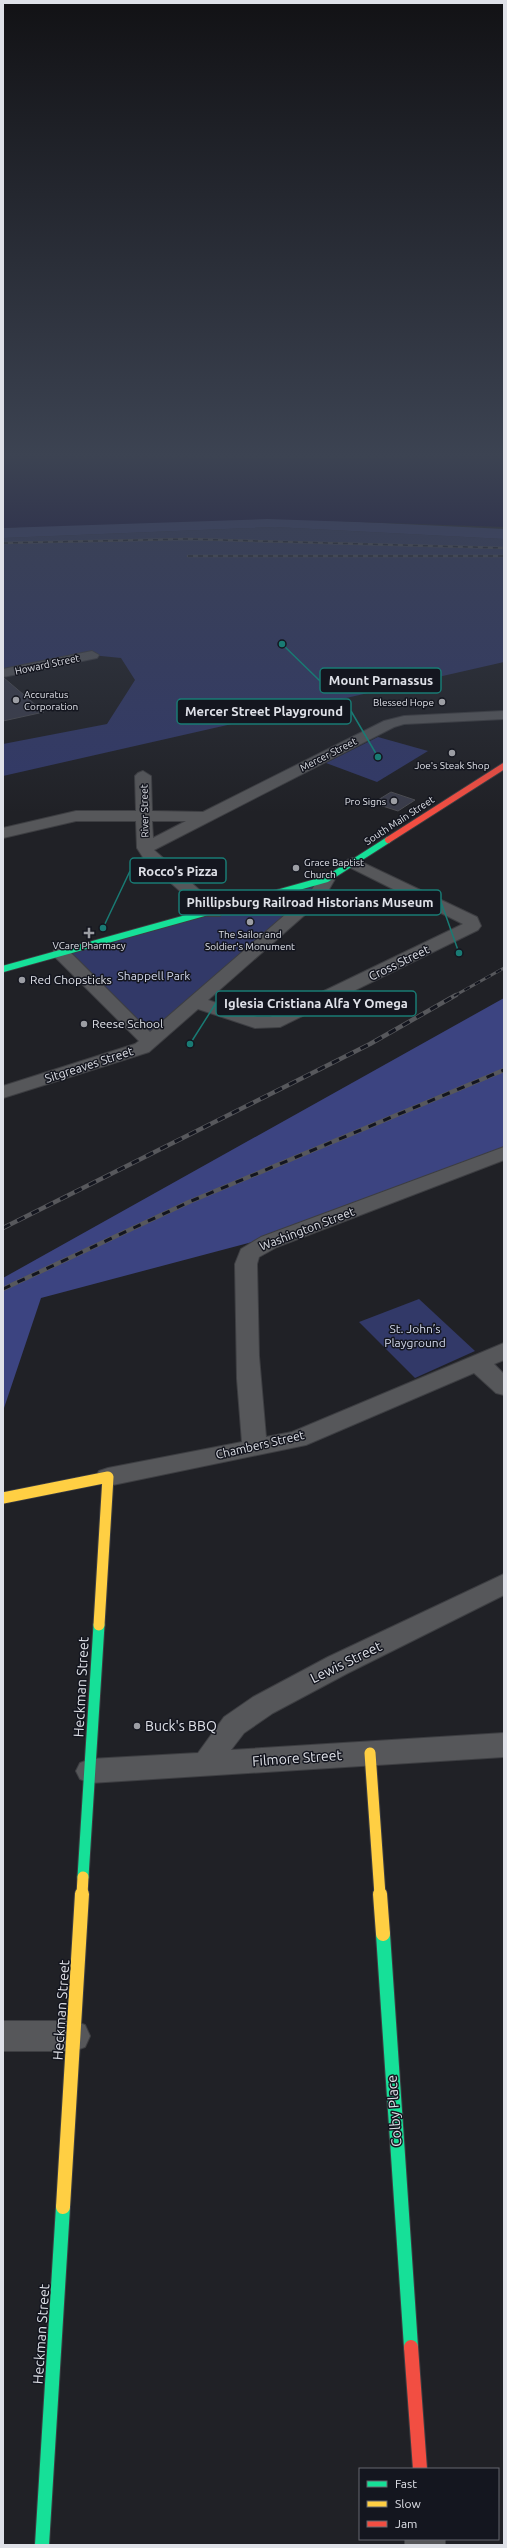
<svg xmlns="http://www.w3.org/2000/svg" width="507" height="2548" viewBox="0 0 507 2548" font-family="Ubuntu,sans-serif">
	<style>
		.green { fill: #323968 }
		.forest { fill: #3c4481 }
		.water { fill: #0b033e }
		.building { fill: #3a3c4a; stroke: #4b4c51 }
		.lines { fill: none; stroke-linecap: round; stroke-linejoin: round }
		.street-casing { stroke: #3d3e42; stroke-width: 2 }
		.fast-far2-casing { stroke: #3d3e42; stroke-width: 8 }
		.fast-far1-casing { stroke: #3d3e42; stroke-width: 13 }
		.fast-casing { stroke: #3d3e42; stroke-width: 16 }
		.slow-far1-casing { stroke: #3d3e42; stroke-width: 13 }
		.slow-casing { stroke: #3d3e42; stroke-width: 16 }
		.jam-far1-casing { stroke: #3d3e42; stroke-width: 8 }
		.jam-casing { stroke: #3d3e42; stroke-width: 16 }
		.street { fill: #56575a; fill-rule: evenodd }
		.fast-far2 { stroke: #16e098; stroke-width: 6 }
		.fast-far1 { stroke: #16e098; stroke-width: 11 }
		.fast { stroke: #16e098; stroke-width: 14 }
		.slow-far1 { stroke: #ffcf43; stroke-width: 11 }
		.slow { stroke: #ffcf43; stroke-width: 14 }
		.jam-far1 { stroke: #f24e42; stroke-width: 6 }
		.jam { stroke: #f24e42; stroke-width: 14 }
		.rail-far2-casing { stroke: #57585c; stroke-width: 2.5 }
		.rail-far1-casing { stroke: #57585c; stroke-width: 3 }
		.rail-casing { stroke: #57585c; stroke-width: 4.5 }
		.rail-far2 { stroke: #14161f; stroke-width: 1.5; stroke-dasharray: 5; stroke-linecap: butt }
		.rail-far1 { stroke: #14161f; stroke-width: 2; stroke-dasharray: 6; stroke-linecap: butt }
		.rail { stroke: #14161f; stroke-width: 3; stroke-dasharray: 8; stroke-linecap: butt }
		.poi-dot { fill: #9c9ea4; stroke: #14161f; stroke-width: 1.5 }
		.labels { text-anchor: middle; stroke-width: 3; stroke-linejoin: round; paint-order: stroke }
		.far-street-label { font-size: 10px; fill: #dfe1e8; stroke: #14161f }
		.far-poi-label { font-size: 10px; fill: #dfe1e8; stroke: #14161f }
		.street-label { font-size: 12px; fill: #dfe1e8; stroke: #14161f }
		.park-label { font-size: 12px; fill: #d2d8ec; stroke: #14161f }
		.poi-label { font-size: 12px; fill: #dfe1e8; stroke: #14161f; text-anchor: start }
		.near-street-label { font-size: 14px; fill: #dfe1e8; stroke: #14161f }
		.near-poi-label { font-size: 14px; fill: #dfe1e8; stroke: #14161f; text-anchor: start }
		.leader { fill: none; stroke: #197b74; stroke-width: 1.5 }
		.callout-dot { fill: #197b74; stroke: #14161f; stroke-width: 1.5 }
		.callout { fill: #14161f; stroke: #197b74; stroke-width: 1.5 }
		.callout-label { font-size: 13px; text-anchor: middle; font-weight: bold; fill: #dfe1e8 }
	</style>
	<rect width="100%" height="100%" fill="#202126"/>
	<!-- green -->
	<g class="green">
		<path d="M 275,527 L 504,539 L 504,662 L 3,776 L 3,744 L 107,724 L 135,680 L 121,658 L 81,654 L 3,671 L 3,538 Z"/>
		<path d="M 378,737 L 428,751 L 377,782 L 326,763 Z"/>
		<path d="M 327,879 L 153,1040 L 61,953 Z"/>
		<path d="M 419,1299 L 475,1351 L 415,1378 L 359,1322 Z"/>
	</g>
	<!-- forest -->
	<g class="forest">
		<path d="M 221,515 L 504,529 L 504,539 L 275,527 L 3,538 L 3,528 Z"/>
		<path d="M 504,998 L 504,1149 L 271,1237 L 41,1298 L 3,1411 L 3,1278 Z"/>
	</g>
	<!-- water -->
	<path class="water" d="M 3,456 L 319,458 L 504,456 L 504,527 L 267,519 L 3,528 Z"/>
	<!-- building -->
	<g class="building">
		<path d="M 3,678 L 4,678 L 44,712 L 3,721 Z"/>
		<path d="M 391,792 L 415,800 L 398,811 L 373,803 Z"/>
	</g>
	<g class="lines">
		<!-- street casing -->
		<g class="street-casing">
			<g id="street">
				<path d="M 92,651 L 99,655 L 97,658 L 3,677 L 3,669 Z"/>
				<path d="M 504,711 L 504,719 L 404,724 L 394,727 L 154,850 L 220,908 L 223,912 L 220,916 L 208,916 L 144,859 L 137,848 L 136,821 L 76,821 L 3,838 L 3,828 L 76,811 L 136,811 L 135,776 L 138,773 L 143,771 L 151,776 L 152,811 L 203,812 L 384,721 L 404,716 ZM 152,821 L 186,821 L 153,838 Z"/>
				<path d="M 353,858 L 477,917 L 481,926 L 478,930 L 280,1027 L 255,1028 L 198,1009 L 149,1052 L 3,1098 L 3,1086 L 135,1044 L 139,1041 L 55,957 L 52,953 L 55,949 L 67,949 L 150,1032 L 294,907 L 311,891 L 321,875 L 327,874 L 335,879 L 324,898 L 208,1000 L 257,1017 L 270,1017 L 463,924 L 347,866 L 345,863 L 347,860 Z"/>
				<path d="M 504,1147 L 504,1160 L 277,1247 L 259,1257 L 257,1264 L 259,1356 L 266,1437 L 292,1432 L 504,1343 L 504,1360 L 494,1364 L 504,1374 L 504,1395 L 496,1393 L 474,1373 L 306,1445 L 108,1486 L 99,1483 L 96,1477 L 99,1471 L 108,1468 L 242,1442 L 237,1379 L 235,1264 L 241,1249 L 261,1237 Z"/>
				<path d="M 504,1574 L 504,1595 L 348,1673 L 273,1713 L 244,1733 L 231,1750 L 504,1733 L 504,1757 L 90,1783 L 80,1779 L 76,1771 L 80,1763 L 90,1759 L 198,1753 L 224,1717 L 253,1697 L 328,1657 Z"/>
				<path d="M 3,2021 L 74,2021 L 85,2025 L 90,2036 L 85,2047 L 74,2051 L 3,2051 Z"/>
				<rect x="405" y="2539" width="40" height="6"/>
			</g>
		</g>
		<!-- fast-far2 casing -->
		<g class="fast-far2-casing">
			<path id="fast-far2" d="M 3,969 L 327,879 L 388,840"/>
		</g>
		<!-- fast-far1 casing -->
		<g class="fast-far1-casing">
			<path id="fast-far1" d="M 83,1877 L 99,1625"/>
		</g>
		<!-- fast casing -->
		<g class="fast-casing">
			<g id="fast">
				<path d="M 383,1934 L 411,2347"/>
				<path d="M 42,2545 L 63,2207"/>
			</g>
		</g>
		<!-- slow-far1 casing -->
		<g class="slow-far1-casing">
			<g id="slow-far1">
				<path d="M 3,1498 L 108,1477 L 99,1625"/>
				<path d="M 370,1753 L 380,1895"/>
				<path d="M 82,1895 L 83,1877"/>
			</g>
		</g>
		<!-- slow casing -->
		<g class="slow-casing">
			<g id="slow">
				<path d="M 380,1894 L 383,1934"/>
				<path d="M 63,2207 L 82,1894"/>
			</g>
		</g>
		<!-- jam-far1 casing -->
		<g class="jam-far1-casing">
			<path id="jam-far1" d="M 388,840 L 504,766"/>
		</g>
		<!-- jam casing -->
		<g class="jam-casing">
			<path id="jam" d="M 411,2347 L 420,2469"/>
		</g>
		<!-- street -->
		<use href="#street" class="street"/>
		<!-- fast-far2 -->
		<use href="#fast-far2" class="fast-far2"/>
		<!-- fast-far1 -->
		<use href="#fast-far1" class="fast-far1"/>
		<!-- fast -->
		<use href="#fast" class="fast"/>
		<!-- slow-far1 -->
		<use href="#slow-far1" class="slow-far1"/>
		<!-- slow -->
		<use href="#slow" class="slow"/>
		<!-- jam-far1 -->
		<use href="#jam-far1" class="jam-far1"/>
		<!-- jam -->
		<use href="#jam" class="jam"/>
		<!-- rail-far2 casing -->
		<g class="rail-far2-casing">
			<g id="rail-far2">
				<path d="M 3,543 L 188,539 L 504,548"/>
				<path d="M 188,556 L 504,556"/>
			</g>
		</g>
		<!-- rail-far1 casing -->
		<g class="rail-far1-casing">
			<path id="rail-far1" d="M 454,996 L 504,968"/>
		</g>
		<!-- rail casing -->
		<g class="rail-casing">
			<g id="rail">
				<path d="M 3,1228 L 370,1044 L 456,995"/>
				<path d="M 3,1289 L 189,1202 L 504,1070"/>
			</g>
		</g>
		<!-- rail-far2 -->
		<use href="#rail-far2" class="rail-far2"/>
		<!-- rail-far1 -->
		<use href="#rail-far1" class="rail-far1"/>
		<!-- rail -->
		<use href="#rail" class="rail"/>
	</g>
	<!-- sky -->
	<linearGradient id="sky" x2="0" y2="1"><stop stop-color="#121215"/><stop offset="0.56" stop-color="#3c4352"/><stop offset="1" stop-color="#3c4352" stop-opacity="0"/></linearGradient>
	<rect width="507" height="813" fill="url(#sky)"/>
	<!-- markers -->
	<g class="poi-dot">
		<circle cx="16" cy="700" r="4"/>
		<circle cx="442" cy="702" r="4"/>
		<circle cx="452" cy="753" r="4"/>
		<circle cx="394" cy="801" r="4"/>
		<circle cx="296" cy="868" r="4"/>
		<circle cx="250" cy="922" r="4"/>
		<path d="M87 927h4v4h4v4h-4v4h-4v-4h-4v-4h4z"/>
		<circle cx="22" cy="980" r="4"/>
		<circle cx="84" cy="1024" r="4"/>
		<circle cx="137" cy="1726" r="4"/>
	</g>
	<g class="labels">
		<!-- far-street labels -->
		<g class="far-street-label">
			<text transform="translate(47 664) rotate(-12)" y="4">Howard Street</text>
			<text transform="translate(328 754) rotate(-27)" y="4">Mercer Street</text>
			<text transform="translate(144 811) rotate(-91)" y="4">River Street</text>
			<text transform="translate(399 820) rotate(-33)" y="4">South Main Street</text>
		</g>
		<!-- far-poi labels -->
		<g class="far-poi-label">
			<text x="24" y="698" text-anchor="start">Accuratus<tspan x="24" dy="12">Corporation</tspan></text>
			<text x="434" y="706" text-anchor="end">Blessed Hope</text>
			<text x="452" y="769">Joe's Steak Shop</text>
			<text x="386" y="805" text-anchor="end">Pro Signs</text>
			<text x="304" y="866" text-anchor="start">Grace Baptist<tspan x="304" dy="12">Church</tspan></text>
			<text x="250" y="938">The Sailor and<tspan x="250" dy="12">Soldier's Monument</tspan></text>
			<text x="89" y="949">VCare Pharmacy</text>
		</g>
		<!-- street labels -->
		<g class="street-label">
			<text transform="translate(399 963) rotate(-26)" y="4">Cross Street</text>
			<text transform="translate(89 1065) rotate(-18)" y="4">Sitgreaves Street</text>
			<text transform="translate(307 1229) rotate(-21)" y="4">Washington Street</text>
			<text transform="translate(260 1445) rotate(-13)" y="4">Chambers Street</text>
		</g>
		<!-- park labels -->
		<g class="park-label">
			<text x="154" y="980">Shappell Park</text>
			<text x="415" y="1333">St. John’s<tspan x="415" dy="14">Playground</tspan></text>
		</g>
		<!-- poi labels -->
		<g class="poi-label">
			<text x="30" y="984">Red Chopsticks</text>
			<text x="92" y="1028">Reese School</text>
		</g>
		<!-- near-street labels -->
		<g class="near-street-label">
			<text transform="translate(346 1662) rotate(-26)" y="5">Lewis Street</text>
			<text transform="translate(81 1687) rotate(-87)" y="5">Heckman Street</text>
			<text transform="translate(297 1758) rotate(-4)" y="5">Filmore Street</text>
			<text transform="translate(61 2010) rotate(-86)" y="5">Heckman Street</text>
			<text transform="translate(394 2111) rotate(-94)" y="5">Colby Place</text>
			<text transform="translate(41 2334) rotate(-86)" y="5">Heckman Street</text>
		</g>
		<!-- near-poi labels -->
		<g class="near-poi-label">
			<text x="145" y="1731">Buck's BBQ</text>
		</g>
	</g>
	<!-- callouts -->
	<path class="leader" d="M282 644L320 681M378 757L351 711M103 928L130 871M459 953L441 902M190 1044L216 1003"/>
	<g class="callout-dot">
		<circle cx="282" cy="644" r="4"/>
		<circle cx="378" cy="757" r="4"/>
		<circle cx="103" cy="928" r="4"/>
		<circle cx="459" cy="953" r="4"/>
		<circle cx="190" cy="1044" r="4"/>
	</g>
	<g class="callout">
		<rect x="320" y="668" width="121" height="25" rx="4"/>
		<rect x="177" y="699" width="174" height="25" rx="4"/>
		<rect x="130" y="858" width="96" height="25" rx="4"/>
		<rect x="179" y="890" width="262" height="25" rx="4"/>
		<rect x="216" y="991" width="200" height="25" rx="4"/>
	</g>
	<g class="callout-label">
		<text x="381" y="685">Mount Parnassus</text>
		<text x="264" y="716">Mercer Street Playground</text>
		<text x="178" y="876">Rocco's Pizza</text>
		<text x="310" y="907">Phillipsburg Railroad Historians Museum</text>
		<text x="316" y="1008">Iglesia Cristiana Alfa Y Omega</text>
	</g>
	<!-- border -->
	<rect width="507" height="2548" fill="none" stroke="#dfe1e8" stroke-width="8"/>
	<!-- legend -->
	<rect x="359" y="2468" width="140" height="72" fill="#14161f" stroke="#65676f"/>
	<rect x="367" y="2481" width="20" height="6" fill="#16e098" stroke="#65676f"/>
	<text x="395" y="2488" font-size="12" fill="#dfe1e8">Fast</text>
	<rect x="367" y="2501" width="20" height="6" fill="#ffcf43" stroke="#65676f"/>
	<text x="395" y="2508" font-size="12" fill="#dfe1e8">Slow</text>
	<rect x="367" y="2521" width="20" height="6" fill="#f24e42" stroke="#65676f"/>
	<text x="395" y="2528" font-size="12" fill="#dfe1e8">Jam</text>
</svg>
